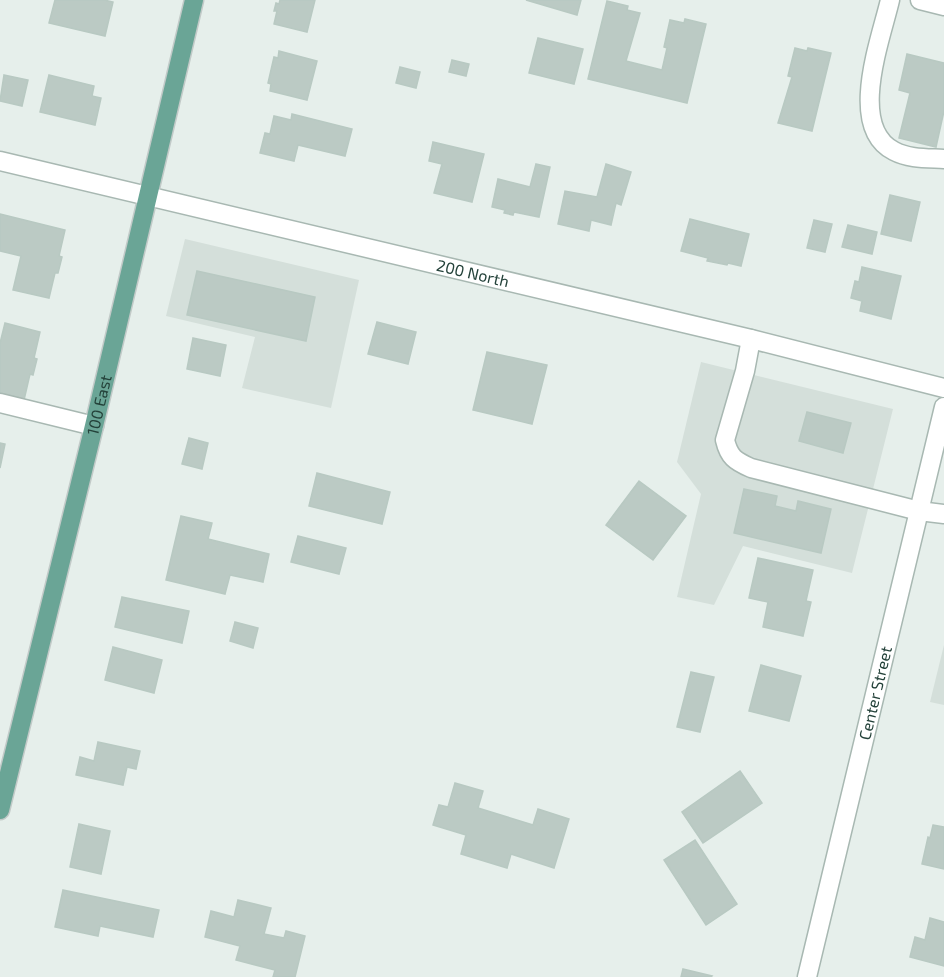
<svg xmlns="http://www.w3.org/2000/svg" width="944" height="977" viewBox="0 0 944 977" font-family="'Exo 2',sans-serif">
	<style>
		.built { fill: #d4dfda }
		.building { fill: #bbcac4; stroke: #b8c9c2; stroke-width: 1.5 }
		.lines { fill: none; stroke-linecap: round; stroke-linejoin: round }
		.minor-casing { stroke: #a8b8b2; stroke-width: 21 }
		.major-casing { stroke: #c2cac8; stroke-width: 21 }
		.minor { stroke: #fff; stroke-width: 18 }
		.major { stroke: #6aa596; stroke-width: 18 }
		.labels { text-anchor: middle; stroke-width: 5; stroke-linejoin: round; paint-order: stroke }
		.street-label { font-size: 16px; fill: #24423a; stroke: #f7fbf9 }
	</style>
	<rect width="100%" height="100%" fill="#e6efeb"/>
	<!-- built -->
	<g class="built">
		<path d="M 185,239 L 359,280 L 331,408 L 242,388 L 255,337 L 166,316 Z"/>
		<path d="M 701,362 L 893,409 L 852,573 L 743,546 L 714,605 L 677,597 L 701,494 L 677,462 Z"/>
		<path d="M 944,645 L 944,705 L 930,702 Z"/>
	</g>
	<!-- building -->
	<g class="building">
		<path d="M 55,0 L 104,0 L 113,2 L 105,36 L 49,23 Z"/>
		<path d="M 280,0 L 315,0 L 307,32 L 274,24 L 277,11 L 274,11 L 276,3 L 279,4 Z"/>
		<path d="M 526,0 L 581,0 L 577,15 Z"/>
		<path d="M 607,1 L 628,6 L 627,10 L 640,13 L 626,61 L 662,70 L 667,48 L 664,47 L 670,20 L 684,23 L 685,19 L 706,24 L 687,103 L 588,79 Z"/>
		<path d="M 538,38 L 583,49 L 574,84 L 529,73 Z"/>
		<path d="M 795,48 L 807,51 L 808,48 L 831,53 L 812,131 L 778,123 L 792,77 L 788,76 Z"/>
		<path d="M 279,51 L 317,61 L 307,100 L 270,91 L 271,84 L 268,83 L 274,57 L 278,58 Z"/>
		<path d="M 907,54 L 944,63 L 944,111 L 936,147 L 899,138 L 910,93 L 899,90 Z"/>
		<path d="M 452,60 L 469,64 L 466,76 L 449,72 Z"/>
		<path d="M 400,67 L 420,72 L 416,88 L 396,83 Z"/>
		<path d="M 4,75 L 28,80 L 22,106 L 0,101 Z"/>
		<path d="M 49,75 L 94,86 L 92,96 L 101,98 L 95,125 L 40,112 Z"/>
		<path d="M 292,114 L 352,129 L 345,156 L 298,145 L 294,161 L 260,153 L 265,133 L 270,134 L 274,116 L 291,120 Z"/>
		<path d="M 433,142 L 484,154 L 472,202 L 434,193 L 442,164 L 429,161 Z"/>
		<path d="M 536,164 L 550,167 L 539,217 L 514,212 L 513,215 L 504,213 L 505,210 L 492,207 L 498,179 L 530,187 Z"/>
		<path d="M 606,164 L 631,172 L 621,205 L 616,203 L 611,225 L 591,220 L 589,231 L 558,224 L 565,191 L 597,197 Z"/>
		<path d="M 890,195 L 920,202 L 911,241 L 881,234 Z"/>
		<path d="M 0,214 L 65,230 L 59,256 L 62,257 L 58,273 L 55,273 L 49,298 L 13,290 L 21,256 L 0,251 Z"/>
		<path d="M 690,219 L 749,234 L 741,266 L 728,263 L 727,265 L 707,261 L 708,258 L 681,251 Z"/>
		<path d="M 814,220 L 832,224 L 825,252 L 807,248 Z"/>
		<path d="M 848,225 L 877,232 L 872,254 L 842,247 Z"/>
		<path d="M 862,267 L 901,276 L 891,319 L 860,311 L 862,301 L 851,298 L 855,281 L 859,282 Z"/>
		<path d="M 197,271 L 315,297 L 306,341 L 187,315 Z"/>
		<path d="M 377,322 L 416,332 L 408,364 L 368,354 Z"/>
		<path d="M 5,323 L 40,332 L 34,358 L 37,359 L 33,375 L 30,374 L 24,400 L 0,394 L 0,343 Z"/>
		<path d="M 193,338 L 226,345 L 220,376 L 187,369 Z"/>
		<path d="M 487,352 L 547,365 L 532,424 L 473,410 Z"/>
		<path d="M 807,412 L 851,423 L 843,453 L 799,441 Z"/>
		<path d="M 189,438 L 208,443 L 202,469 L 182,464 Z"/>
		<path d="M 0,443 L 5,444 L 0,468 Z"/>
		<path d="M 317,473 L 390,492 L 382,524 L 309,506 Z"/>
		<path d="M 639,481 L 686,516 L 653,560 L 606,525 Z"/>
		<path d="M 744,489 L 777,496 L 775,506 L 796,511 L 798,501 L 831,509 L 821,553 L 734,533 Z"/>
		<path d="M 181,516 L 212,523 L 208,539 L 269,554 L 263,582 L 230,575 L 225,594 L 166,580 Z"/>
		<path d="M 298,536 L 346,548 L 339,574 L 291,562 Z"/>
		<path d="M 758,558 L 813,570 L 806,601 L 811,602 L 803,636 L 763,627 L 768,602 L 749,598 Z"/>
		<path d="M 122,597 L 189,611 L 182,643 L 115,627 Z"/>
		<path d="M 235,622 L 258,628 L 253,648 L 230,641 Z"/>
		<path d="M 113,647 L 162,660 L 154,693 L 105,680 Z"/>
		<path d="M 761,665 L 801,676 L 789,721 L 749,711 Z"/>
		<path d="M 691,672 L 714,677 L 700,732 L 677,727 Z"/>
		<path d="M 98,742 L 140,751 L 136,769 L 127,767 L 123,785 L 76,775 L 80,757 L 94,761 Z"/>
		<path d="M 740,771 L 762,803 L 703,843 L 682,812 Z"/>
		<path d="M 455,783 L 483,791 L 478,808 L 533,825 L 538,809 L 569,819 L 554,868 L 511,854 L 507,868 L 461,854 L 466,835 L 433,825 L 439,805 L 448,807 Z"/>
		<path d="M 79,824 L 110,831 L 101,874 L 70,867 Z"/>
		<path d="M 933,825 L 944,827 L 944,869 L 922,864 L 928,837 L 930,838 Z"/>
		<path d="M 695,840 L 737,904 L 706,925 L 664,860 Z"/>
		<path d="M 63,890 L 159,910 L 153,937 L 100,926 L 98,936 L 55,927 Z"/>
		<path d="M 238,900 L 271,908 L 264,934 L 284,938 L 286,931 L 305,936 L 295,977 L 273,977 L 275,970 L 236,960 L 240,946 L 205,937 L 211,911 L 234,917 Z"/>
		<path d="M 930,918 L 944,922 L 944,966 L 910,957 L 915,937 L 925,940 Z"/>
		<path d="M 683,969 L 712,976 L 711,977 L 681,977 Z"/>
	</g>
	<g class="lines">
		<!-- minor casing -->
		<g class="minor-casing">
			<g id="minor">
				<path d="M 890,0 C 881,39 847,127 894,151 C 909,159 928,158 944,159"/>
				<path d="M 920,0 L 944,6"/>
				<path id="s1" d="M 0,161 L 751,339 L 944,388"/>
				<path d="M 751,339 L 745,371 L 725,440 C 729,457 735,461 751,468 L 919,511 L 944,514"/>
				<path d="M 0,403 L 94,426"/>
				<path id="s2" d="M 807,977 L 944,407"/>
			</g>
		</g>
		<!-- major casing -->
		<g class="major-casing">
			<g id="major">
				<path id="s3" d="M 0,810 L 94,426 L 194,0"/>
			</g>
		</g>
		<!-- minor -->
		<use href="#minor" class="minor"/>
		<!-- major -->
		<use href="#major" class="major"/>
	</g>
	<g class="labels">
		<!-- street labels -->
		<g class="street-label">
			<text dy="6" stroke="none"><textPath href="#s1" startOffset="486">200 North</textPath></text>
			<text dy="6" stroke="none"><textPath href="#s3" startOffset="417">100 East</textPath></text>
			<text dy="6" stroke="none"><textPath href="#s2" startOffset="292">Center Street</textPath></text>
		</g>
	</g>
</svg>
